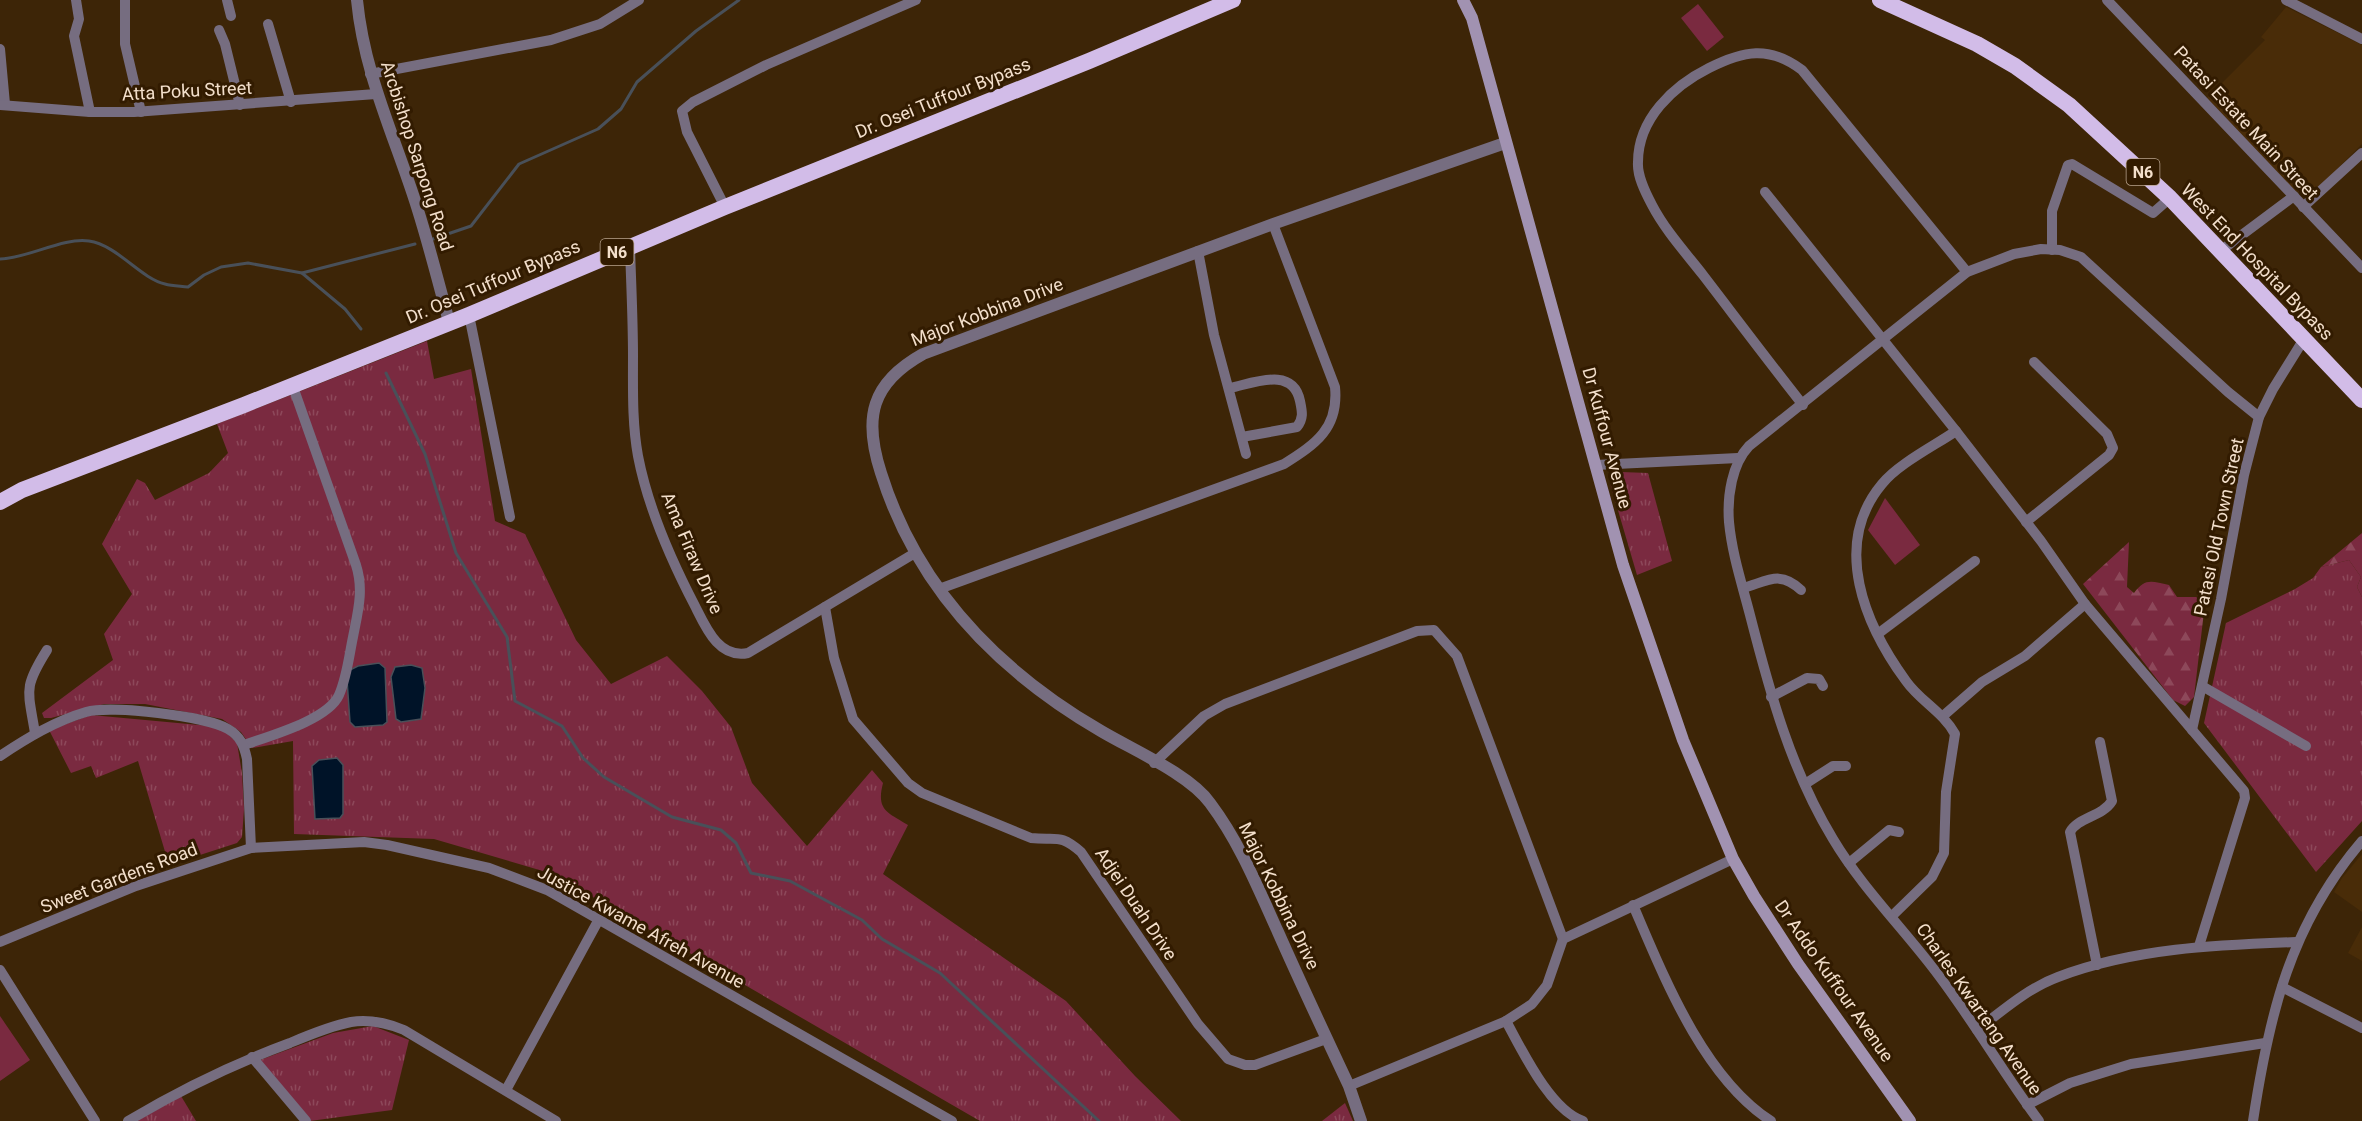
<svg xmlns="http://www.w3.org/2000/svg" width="2362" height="1121" viewBox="0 0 2362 1121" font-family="Roboto,sans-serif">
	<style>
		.built { fill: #492c08 }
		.grass { fill: url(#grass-tufts) }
		.forest { fill: url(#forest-firs) }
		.pitch { fill: #7a2a40 }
		.water { fill: #001328; stroke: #495059; stroke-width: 1.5 }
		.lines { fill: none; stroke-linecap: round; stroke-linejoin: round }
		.stream { stroke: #495059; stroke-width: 3 }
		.minor { stroke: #766d80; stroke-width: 10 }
		.tertiary { stroke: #766d80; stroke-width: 12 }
		.secondary { stroke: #a192b1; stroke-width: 12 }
		.trunk { stroke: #d2bce8; stroke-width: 16 }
		.labels { text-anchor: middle; stroke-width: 6; stroke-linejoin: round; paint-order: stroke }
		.shield { fill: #321b00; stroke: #b9a48e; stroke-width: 1.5 }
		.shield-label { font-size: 16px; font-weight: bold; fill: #f3dfcb }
		.street-label { font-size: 18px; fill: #f3dfcb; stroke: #321b00 }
	</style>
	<defs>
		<pattern id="grass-tufts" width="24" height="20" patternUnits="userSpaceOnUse" patternTransform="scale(1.5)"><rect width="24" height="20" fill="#7a2a40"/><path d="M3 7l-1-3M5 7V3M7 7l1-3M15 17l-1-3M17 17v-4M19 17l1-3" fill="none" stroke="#8d485a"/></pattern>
		<pattern id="forest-firs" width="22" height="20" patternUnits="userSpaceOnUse" patternTransform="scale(1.5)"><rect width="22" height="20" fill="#7a2a40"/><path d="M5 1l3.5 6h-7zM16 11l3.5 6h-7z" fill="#8d485a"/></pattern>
	</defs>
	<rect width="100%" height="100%" fill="#3d2507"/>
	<!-- built -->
	<g class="built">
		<path d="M 2286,7 L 2362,45 L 2362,144 L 2316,190 L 2302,193 L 2294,190 L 2207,98 L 2265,40 L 2261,37 Z"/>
		<path d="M 2362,854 L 2362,912 L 2334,892 L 2342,878 Z"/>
		<path d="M 2362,927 L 2362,961 L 2348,953 Z"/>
	</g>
	<!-- grass -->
	<g class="grass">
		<path d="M 427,341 L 434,379 L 471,369 L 495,521 L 525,534 L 576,640 L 611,684 L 667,656 L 702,691 L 731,727 L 752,783 L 807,846 L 872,770 L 883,783 C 876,810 887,812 908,825 L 883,874 L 1066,1001 L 1135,1076 L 1181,1121 L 980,1121 L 553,874 L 434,839 L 294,834 L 293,741 L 252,748 L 241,732 L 222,719 L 145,704 L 104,704 L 51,718 L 44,718 L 42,713 L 113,660 L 104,634 L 132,594 L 102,544 L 137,479 L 145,483 L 155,500 L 209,473 L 228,453 L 217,424 Z"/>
		<path d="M 1621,472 L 1648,473 L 1672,561 L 1637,575 L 1610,483 Z"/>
		<path d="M 2349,560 L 2361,577 L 2357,587 L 2362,597 L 2362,821 L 2316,872 L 2204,723 L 2226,623 L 2295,589 L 2313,578 L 2321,567 Z"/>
		<path d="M 91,715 L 221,727 L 237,743 L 242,773 L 244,809 L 242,837 L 237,843 L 169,865 L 138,761 L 96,778 L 91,766 L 71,773 L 49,730 Z"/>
		<path d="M 373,1026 L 409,1040 L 392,1110 L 310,1121 L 260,1060 L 333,1033 Z"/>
		<path d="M 181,1096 L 196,1121 L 137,1121 Z"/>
		<path d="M 1345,1103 L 1353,1121 L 1322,1121 Z"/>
	</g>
	<!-- forest -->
	<g class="forest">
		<path d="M 2362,533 L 2362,597 L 2357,587 L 2361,577 L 2349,560 L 2321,567 Z"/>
		<path d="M 2129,542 L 2127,587 L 2134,593 C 2145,578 2151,581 2169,585 L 2177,597 L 2196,597 L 2205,603 L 2194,697 L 2185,706 L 2173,700 L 2083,584 Z"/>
	</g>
	<!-- pitch -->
	<g class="pitch">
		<path d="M 1698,4 L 1724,37 L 1707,51 L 1681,18 Z"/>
		<path d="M 1885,498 L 1920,545 L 1895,565 L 1868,530 Z"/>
		<path d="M 0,1016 L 30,1060 L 0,1081 Z"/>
	</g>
	<!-- water -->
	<g class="water">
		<path d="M 379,663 L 385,668 L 387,722 L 383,725 L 355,727 L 350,722 L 347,680 L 350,670 L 358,666 Z"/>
		<path d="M 411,665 L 422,668 L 425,688 L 421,719 L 401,722 L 396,719 L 391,677 L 395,667 Z"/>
		<path d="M 337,758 L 343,765 L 343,814 L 340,818 L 315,819 L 312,766 L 319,760 Z"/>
	</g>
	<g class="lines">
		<!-- stream -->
		<g class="stream">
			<path d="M 433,239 L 471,226 L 519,164 L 598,129 L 621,109 L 637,82 L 696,31 L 739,0"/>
			<path d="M 0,259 C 29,258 63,237 89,241 C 117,245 140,278 165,284 C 172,286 180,286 188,287 L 204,275 L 221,267 L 248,263 L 302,273 L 415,244"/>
			<path d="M 302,273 L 345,309 L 361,329"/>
			<path d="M 386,373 L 425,454 L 456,553 L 507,637 L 515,701 L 562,726 L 583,758 L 604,777 L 672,817 L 721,830 L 736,843 L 751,873 L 790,881 L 862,920 L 882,939 L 940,973 L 1099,1121"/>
		</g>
		<!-- minor -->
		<g class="minor">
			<path d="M 76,0 L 79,19 L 74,36 L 90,112"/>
			<path d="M 125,0 L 125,44 L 141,112"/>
			<path d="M 227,0 L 231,16"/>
			<path d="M 2107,0 L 2362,268"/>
			<path d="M 2286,0 L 2362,39"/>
			<path d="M 268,24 L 291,102"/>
			<path d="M 219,30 L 225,44 L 240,105"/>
			<path d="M 0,49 L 5,104"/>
			<path d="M 370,74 L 551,40 L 600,24 L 639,0"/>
			<path d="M 0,105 L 90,112 L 134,112 L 376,94"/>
			<path d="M 1765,192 L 1956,431 L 2041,541 L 2085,604 L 2244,791 L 2245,798 L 2199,946"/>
			<path d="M 725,207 L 687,132 L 682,111 L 693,102 L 766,65 L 916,0"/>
			<path d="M 2303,207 L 2362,153"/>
			<path d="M 630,246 C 631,283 633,319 633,356 C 633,389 632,423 638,456 C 648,508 671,560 695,606 C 706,628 719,659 748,653 L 915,553"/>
			<path d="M 2052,250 L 2052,211 L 2068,165 L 2072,164 L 2153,213 L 2170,198"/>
			<path d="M 1198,251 L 1214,335 L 1246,454"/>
			<path d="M 2219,252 L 2294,196"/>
			<path d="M 469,315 L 510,517"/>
			<path d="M 1230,388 C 1254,383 1293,366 1300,401 C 1302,411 1304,418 1297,427 L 1242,437"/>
			<path d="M 1803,405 C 1769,362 1736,318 1703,275 C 1685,252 1665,230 1652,205 C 1645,192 1637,176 1638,162 C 1638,119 1673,86 1709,68 C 1743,51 1769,45 1802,70 L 1967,272"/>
			<path d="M 1596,465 L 1738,458"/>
			<path d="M 2026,522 L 2109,455 L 2113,448 L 2107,434 L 2034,362"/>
			<path d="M 1743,588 C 1768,581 1780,570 1801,590"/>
			<path d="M 939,589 L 1284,464 C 1316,444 1339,428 1335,387 L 1273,224"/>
			<path d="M 825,607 L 834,658 L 853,719 L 908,783 L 922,793 L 1031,838 C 1057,841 1059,833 1081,852 L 1198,1024 L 1228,1059 L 1245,1065 L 1255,1065 L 1326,1039"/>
			<path d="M 1879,633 L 1975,561"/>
			<path d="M 2202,686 L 2306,746"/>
			<path d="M 1771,697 L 1807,678 L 1819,679 L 1823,686"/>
			<path d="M 1943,716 L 1982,682 L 2025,656 L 2085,604"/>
			<path d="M 2192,730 L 2221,599 L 2244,475 L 2259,417 L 2273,389 L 2304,339"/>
			<path d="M 35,733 C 28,690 23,688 47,650"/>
			<path d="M 244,745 C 269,736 328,720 339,695 C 347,677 349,656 353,637 C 358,611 364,590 356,565 L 292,384"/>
			<path d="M 0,756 C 27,738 55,721 86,712 C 111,705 206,716 228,729 C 240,736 244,745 247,759 L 251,848"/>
			<path d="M 1154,763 L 1204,716 L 1225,704 L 1417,631 L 1434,630 L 1457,656 L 1563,939"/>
			<path d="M 1805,784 L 1833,766 L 1846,766"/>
			<path d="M 1849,863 L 1889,830 L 1899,832"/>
			<path d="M 1633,905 C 1664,977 1703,1077 1771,1121"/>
			<path d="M 1892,916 L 1932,877 L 1944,853 L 1946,792 L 1955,734 C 1943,712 1920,701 1906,681 C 1865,625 1831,545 1882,484 C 1898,464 1934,446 1956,431"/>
			<path d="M 0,942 L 136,886 L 251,848 L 364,842 L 387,845 L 489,868 L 547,890 L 952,1121"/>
			<path d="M 2097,965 L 2070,832 C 2078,817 2102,817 2112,801 L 2100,742"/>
			<path d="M 0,970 L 95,1121"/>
			<path d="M 2282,987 L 2362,1028"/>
			<path d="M 1506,1021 C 1522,1050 1550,1110 1583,1121"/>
			<path d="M 1977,1030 C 2002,1011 2028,988 2058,977 C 2134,948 2217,945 2297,942"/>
			<path d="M 252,1057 L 306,1121"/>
			<path d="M 1349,1086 L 1506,1021 L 1532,1004 L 1547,985 L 1563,939 L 1733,859"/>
			<path d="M 506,1090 L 598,921"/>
			<path d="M 2027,1105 L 2070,1083 L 2131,1064 L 2265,1043"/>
			<path d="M 128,1121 C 180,1090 233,1064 290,1043 C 309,1035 330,1026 351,1022 C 370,1019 387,1023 404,1030 L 556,1121"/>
			<path d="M 2039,1121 C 2002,1071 1971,1017 1933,968 C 1900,925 1861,886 1833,839 C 1791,770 1770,693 1750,615 C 1742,584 1732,554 1729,522 C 1727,496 1732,464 1749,446 L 1967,272 L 2014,254 L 2041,249 L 2060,250 L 2081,257 L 2228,392 L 2259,417"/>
			<path d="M 2253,1121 C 2269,1015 2290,925 2362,841"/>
		</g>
		<!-- tertiary -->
		<g class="tertiary">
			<path d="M 357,0 C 364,74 395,137 417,207 C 429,245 439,284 449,322"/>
			<path d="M 1361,1121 L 1349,1086 C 1325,1035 1301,984 1278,932 C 1258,888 1240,843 1210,803 C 1189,774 1133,750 1101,731 C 998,671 917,588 881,473 C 863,418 871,383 923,354 L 1273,224 L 1505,143"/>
		</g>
		<!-- secondary -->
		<path class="secondary" d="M 1463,0 L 1472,18 L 1623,565 L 1683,740 L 1733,859 L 1754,896 L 1798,964 L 1910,1121"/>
		<!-- trunk -->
		<g class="trunk">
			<path d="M 1880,0 L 1977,44 L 2015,66 L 2069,105 L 2170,198 L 2362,400"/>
			<path d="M 0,502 L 22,490 L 244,405 L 469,315 L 725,207 L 1089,61 L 1233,0"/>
		</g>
	</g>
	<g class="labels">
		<!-- shield labels -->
		<g class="shield">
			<rect x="2126.5" y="159" width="33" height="26" rx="4.5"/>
			<rect x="600.5" y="239" width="33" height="26" rx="4.5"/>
		</g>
		<g class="shield-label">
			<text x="2143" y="178">N6</text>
			<text x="617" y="258">N6</text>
		</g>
		<!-- street labels -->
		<g class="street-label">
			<text transform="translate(187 91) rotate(-3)" y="6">Atta Poku Street</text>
			<text transform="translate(943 98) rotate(-22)" y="6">Dr. Osei Tuffour Bypass</text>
			<text transform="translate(2246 123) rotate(47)" y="6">Patasi Estate Main Street</text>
			<text transform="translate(417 156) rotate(72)" y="6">Arcbishop Sarpong Road</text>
			<text transform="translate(2257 262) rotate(46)" y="6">West End Hospital Bypass</text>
			<text transform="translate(493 282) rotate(-23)" y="6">Dr. Osei Tuffour Bypass</text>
			<text transform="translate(987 312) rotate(-21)" y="6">Major Kobbina Drive</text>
			<text transform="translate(1607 438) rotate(75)" y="6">Dr Kuffour Avenue</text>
			<text transform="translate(2219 527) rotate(-78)" y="6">Patasi Old Town Street</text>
			<text transform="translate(692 553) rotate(67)" y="6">Ama Firaw Drive</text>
			<text transform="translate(119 878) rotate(-21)" y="6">Sweet Gardens Road</text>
			<text transform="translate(1279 896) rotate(64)" y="6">Major Kobbina Drive</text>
			<text transform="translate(1136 904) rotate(56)" y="6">Adjei Duah Drive</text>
			<text transform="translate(641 927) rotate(29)" y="6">Justice Kwame Afreh Avenue</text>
			<text transform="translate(1834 981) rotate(55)" y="6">Dr Addo Kuffour Avenue</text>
			<text transform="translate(1979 1009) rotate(55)" y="6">Charles Kwarteng Avenue</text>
		</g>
	</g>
</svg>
